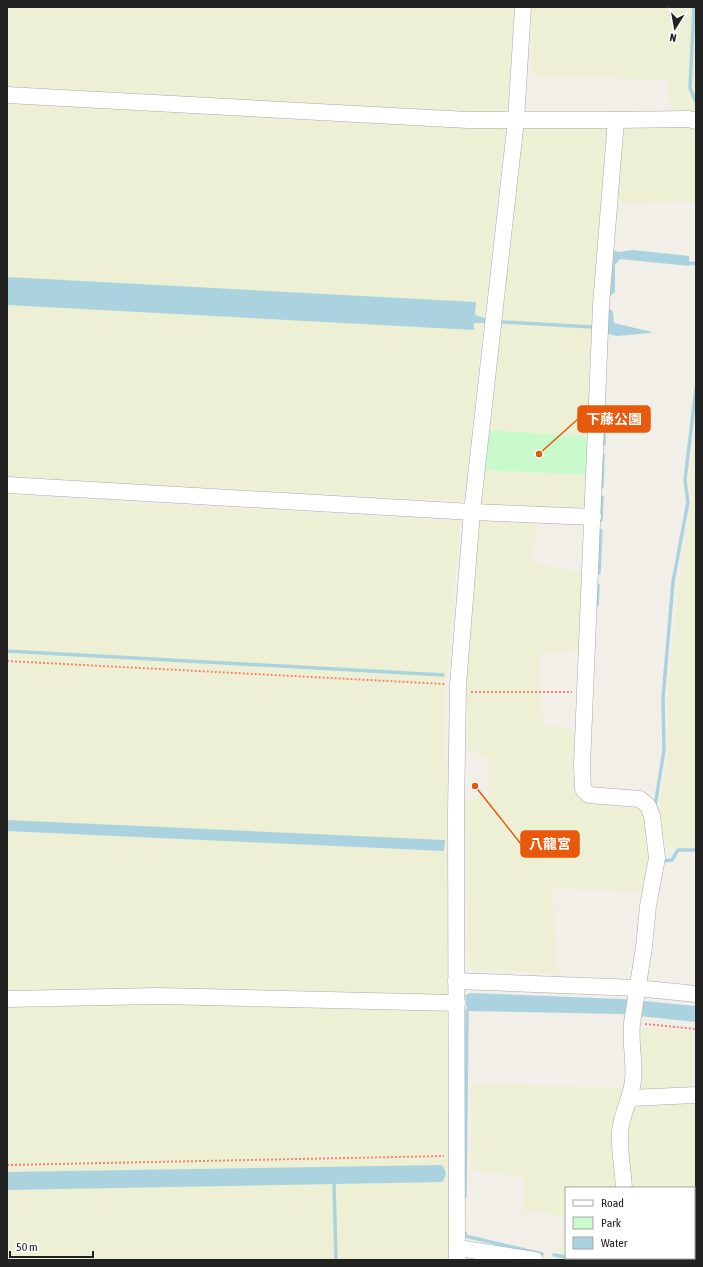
<svg xmlns="http://www.w3.org/2000/svg" width="703" height="1267" viewBox="0 0 703 1267" font-family="'Asap Condensed','Noto Sans JP',sans-serif">
	<style>
		.farmland { fill: #eef0d5 }
		.park { fill: #c8facc }
		.water { fill: #aad3df }
		.lines { fill: none; stroke-linecap: round; stroke-linejoin: round }
		.stream { stroke: #aad3df; stroke-width: 3.5 }
		.minor-casing { stroke: #a9a9a9; stroke-width: 17 }
		.path { stroke: #fa8072; stroke-width: 2; stroke-dasharray: 2 2; stroke-linecap: butt }
		.minor { stroke: #fff; stroke-width: 16 }
		.leader { fill: none; stroke: #e8590c; stroke-width: 1.5 }
		.callout-dot { fill: #e8590c; stroke: #fff; stroke-width: 1.5 }
		.callout { fill: #e8590c; stroke: #e8590c; stroke-width: 1.5 }
		.callout-label { font-size: 14px; text-anchor: middle; font-weight: bold; fill: #fff }
	</style>
	<rect width="100%" height="100%" fill="#f2efe9"/>
	<!-- farmland -->
	<g class="farmland">
		<path d="M 7,7 L 514,7 L 512,60 L 464,501 L 7,478 Z"/>
		<path d="M 532,7 L 696,7 L 696,110 L 671,112 L 667,80 L 532,76 Z"/>
		<path d="M 689,126 L 696,131 L 696,202 L 615,204 L 622,128 Z"/>
		<path d="M 521,127 L 609,128 L 592,437 L 488,430 Z"/>
		<path d="M 696,422 L 696,847 L 666,848 L 659,807 L 668,749 L 667,700 L 678,583 L 691,501 L 689,478 Z"/>
		<path d="M 484,470 L 591,475 L 586,508 L 540,510 L 532,561 L 581,574 L 581,650 L 539,654 L 543,724 L 579,730 L 575,792 L 585,802 L 636,804 L 644,814 L 652,859 L 642,892 L 552,889 L 558,974 L 469,969 L 464,799 L 489,798 L 489,761 L 468,748 L 466,664 Z"/>
		<path d="M 7,495 L 460,521 L 446,690 L 450,1260 L 7,1260 Z"/>
		<path d="M 627,1027 L 692,1031 L 693,1104 L 696,1104 L 696,1200 L 694,1200 L 694,1188 L 566,1188 L 566,1258 L 588,1258 L 588,1260 L 559,1260 L 564,1217 L 523,1210 L 525,1178 L 471,1170 L 471,1083 L 625,1088 Z"/>
	</g>
	<!-- park -->
	<path class="park" d="M 488,430 L 592,437 L 591,475 L 484,470 Z"/>
	<!-- water -->
	<g class="water">
		<path d="M 612,249 L 618,252 L 633,250 L 689,256 L 689,266 L 620,259 L 615,265 L 615,292 L 609,297 Z"/>
		<path d="M 7,277 L 476,302 L 475,315 L 485,318 L 485,323 L 474,323 L 474,330 L 7,305 Z"/>
		<path d="M 610,309 L 613,312 L 614,323 L 652,332 L 651,333 L 617,336 L 604,333 L 606,310 Z"/>
		<path d="M 7,820 L 445,840 L 444,851 L 7,831 Z"/>
		<path d="M 471,993 L 623,999 L 696,1006 L 696,1022 L 620,1014 L 467,1011 L 465,995 Z"/>
		<path d="M 442,1165 C 447,1172 447,1175 442,1182 L 7,1190 L 7,1172 Z"/>
	</g>
	<g class="lines">
		<!-- stream -->
		<g class="stream">
			<path d="M 694,7 L 690,88 L 696,102"/>
			<path d="M 689,263 L 696,264"/>
			<path d="M 502,322 L 592,327"/>
			<path d="M 604,444 L 604,413"/>
			<path d="M 602,487 L 603,455"/>
			<path d="M 601,520 L 602,497"/>
			<path d="M 599,573 L 601,531"/>
			<path d="M 597,605 L 598,585"/>
			<path d="M 7,651 L 443,675"/>
			<path d="M 655,806 L 664,750 L 663,698 L 673,582 L 688,502 L 685,480 L 696,388"/>
			<path d="M 662,861 L 672,860 L 678,850 L 696,850"/>
			<path d="M 334,1184 L 336,1260"/>
			<path d="M 465,1196 L 467,1011"/>
			<path d="M 465,1233 L 465,1236 L 542,1254"/>
			<path d="M 554,1255 L 566,1257"/>
			<path d="M 572,1258 L 586,1260"/>
		</g>
		<!-- minor casing -->
		<g class="minor-casing">
			<g id="minor">
				<path d="M 7,95 L 468,120 L 616,120 L 601,305 L 582,765 L 583,789 L 589,795 L 640,799 L 648,806 L 652,816 L 657,858 L 648,906 L 644,947 L 632,1023 C 630,1042 635,1062 633,1081 C 631,1099 621,1115 620,1132 C 619,1150 623,1170 624,1188"/>
				<path d="M 616,120 L 689,119 L 696,121"/>
				<path d="M 7,485 L 472,512 L 593,517"/>
				<path d="M 456,981 L 637,988 L 696,994"/>
				<path d="M 7,999 L 159,996 L 457,1003"/>
				<path d="M 630,1098 L 696,1095"/>
				<path d="M 458,1248 L 535,1260"/>
				<path d="M 629,1258 L 630,1260"/>
				<path d="M 457,1260 L 456,813 L 458,685 L 472,512 L 516,120 L 523,7"/>
			</g>
		</g>
		<!-- path -->
		<g class="path">
			<path d="M 7,661 L 445,684"/>
			<path d="M 471,692 L 572,692"/>
			<path d="M 645,1024 L 696,1029"/>
			<path d="M 7,1165 L 444,1156"/>
		</g>
		<!-- minor -->
		<use href="#minor" class="minor"/>
	</g>
	<!-- callouts -->
	<path class="leader" d="M539 454L578 419M475 786L521 844"/>
	<g class="callout-dot">
		<circle cx="539" cy="454" r="4"/>
		<circle cx="475" cy="786" r="4"/>
	</g>
	<g class="callout">
		<rect x="578" y="406" width="72" height="26" rx="4"/>
		<rect x="521" y="831" width="58" height="26" rx="4"/>
	</g>
	<g class="callout-label">
		<text x="614" y="424">下藤公園</text>
		<text x="550" y="849">八龍宮</text>
	</g>
	<!-- border -->
	<rect width="703" height="1267" fill="none" stroke="#222222" stroke-width="16"/>
	<!-- legend -->
	<rect x="565" y="1187" width="130" height="72" fill="#ffffff" stroke="#a7a7a7"/>
	<rect x="573" y="1200" width="20" height="6" fill="#ffffff" stroke="#a7a7a7"/>
	<text x="601" y="1207" font-size="12" fill="#222222">Road</text>
	<rect x="573" y="1217" width="20" height="12" fill="#c8facc" stroke="#a7a7a7"/>
	<text x="601" y="1227" font-size="12" fill="#222222">Park</text>
	<rect x="573" y="1237" width="20" height="12" fill="#aad3df" stroke="#a7a7a7"/>
	<text x="601" y="1247" font-size="12" fill="#222222">Water</text>
	<!-- north arrow -->
	<g transform="translate(675 28) rotate(191)" stroke="#ffffff" stroke-width="3" paint-order="stroke">
	<path d="M0-3L7 15L0 10L-7 15Z" fill="#222222"/>
	<text y="-6" font-size="11" font-weight="bold" text-anchor="middle" fill="#222222">N</text>
	</g>
	<!-- scale -->
	<path d="M10 1251v6h83v-6" fill="none" stroke="#222222" stroke-width="2"/>
	<text x="16" y="1251" font-size="12" fill="#222222" stroke="#ffffff" stroke-width="3" paint-order="stroke">50 m</text>
</svg>
